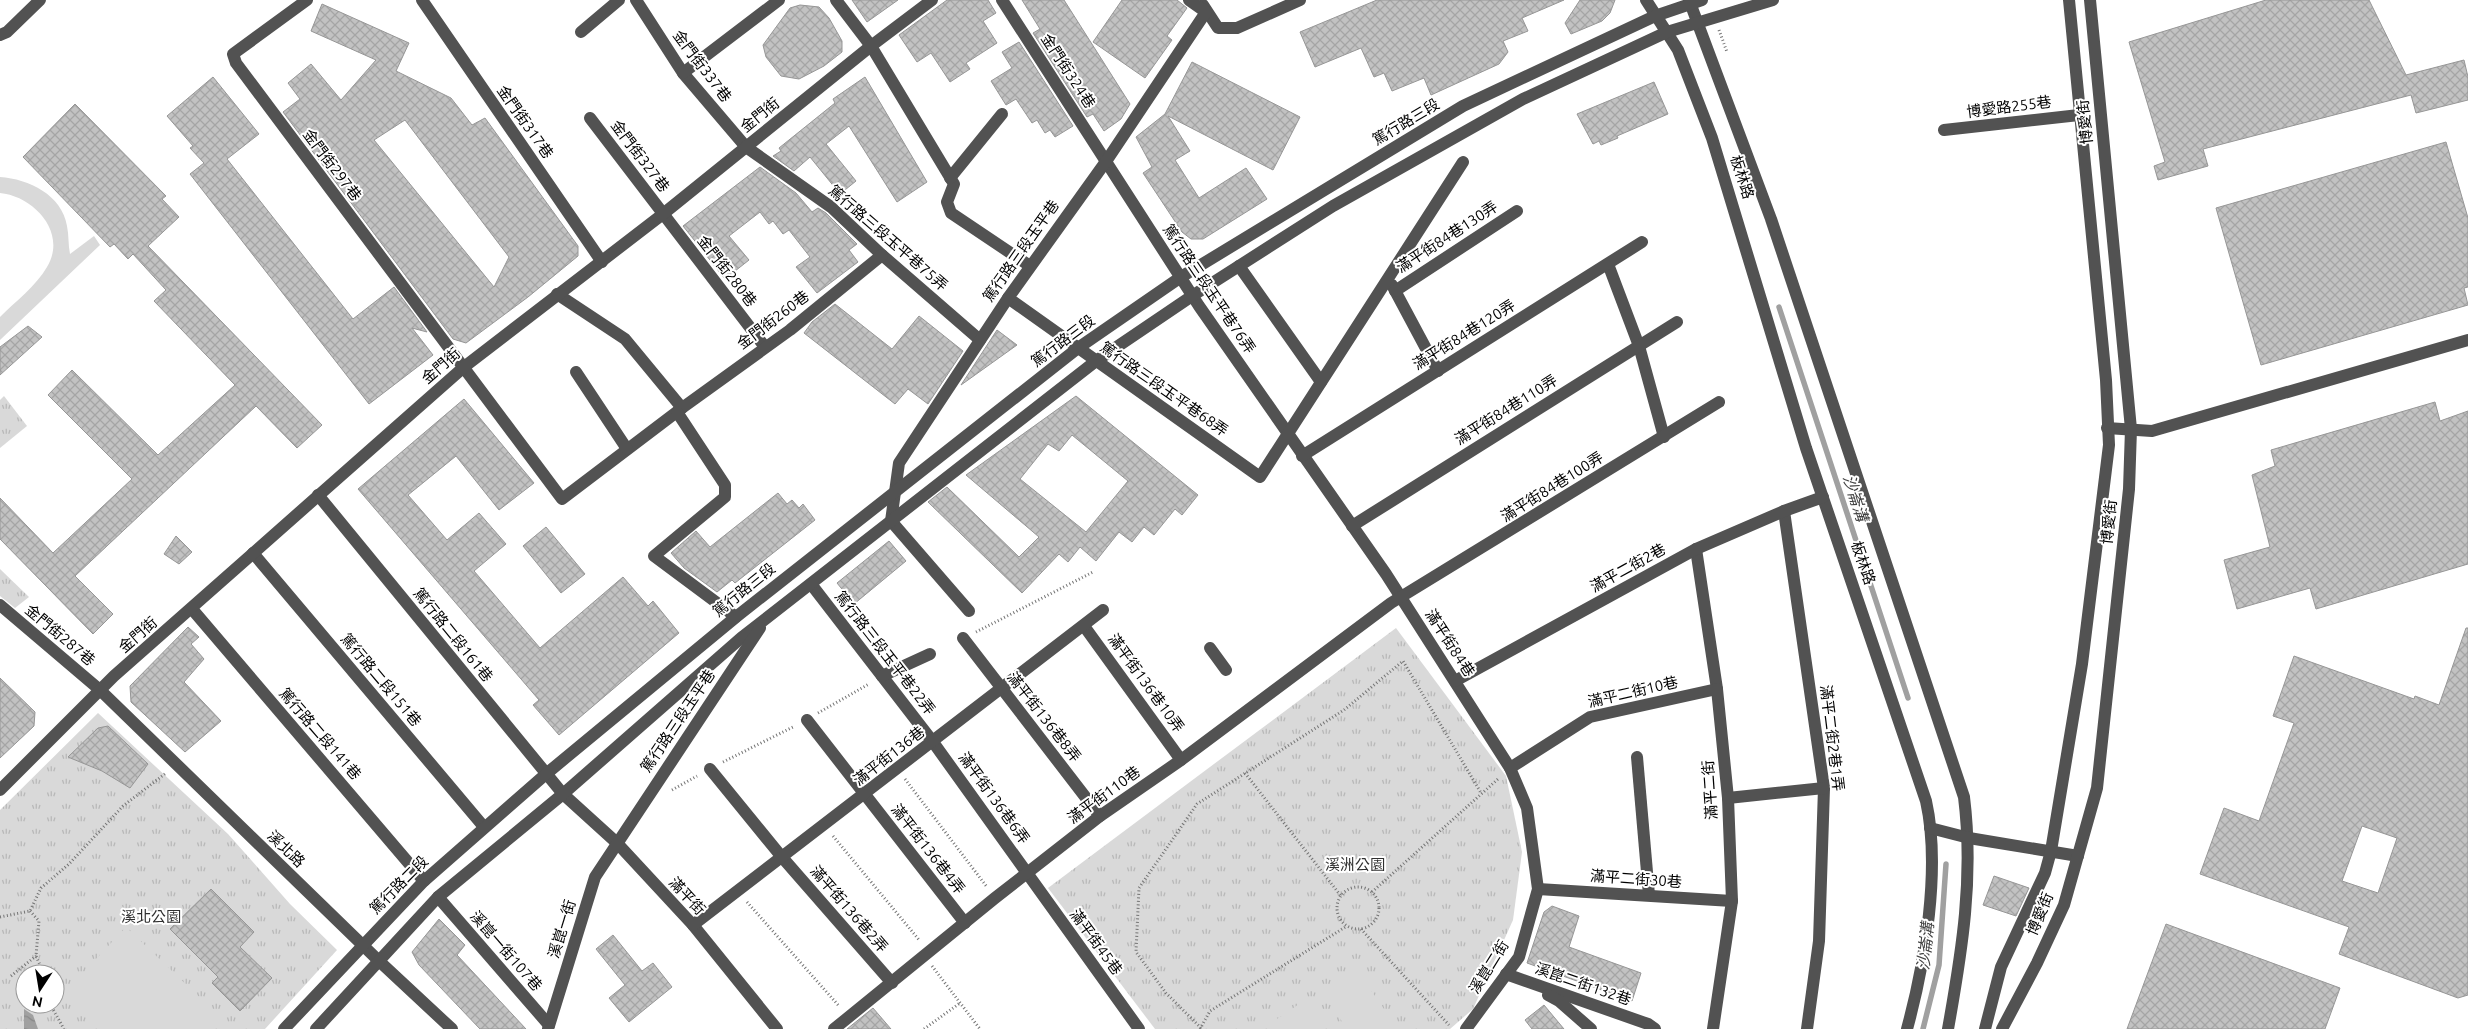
<svg xmlns="http://www.w3.org/2000/svg" width="2468" height="1029" viewBox="0 0 2468 1029" font-family="Ubuntu,'Noto Sans TC',sans-serif">
	<style>
		.park { fill: url(#park-tufts); fill-rule: evenodd }
		.pitch { fill: #d9d9d9 }
		.water { fill: url(#water-waves) }
		.lines { fill: none; stroke-linecap: round; stroke-linejoin: round }
		.stream { stroke: #a0a0a0; stroke-width: 5.5 }
		.building { fill: url(#building-cross-hatch); stroke: #969696; fill-rule: evenodd }
		.path { stroke: #747474; stroke-width: 3; stroke-dasharray: 1 2.5; stroke-linecap: butt }
		.minor { stroke: #525252; stroke-width: 12 }
		.labels { text-anchor: middle; stroke-width: 4; stroke-linejoin: round; paint-order: stroke }
		.street-label { font-size: 15px; fill: #000; stroke: #fff }
		.park-label { font-size: 15px; fill: #303030; stroke: #fff }
		.water-label { font-size: 16px; font-style: italic; fill: #414141; stroke: #fff }
	</style>
	<defs>
		<pattern id="park-tufts" width="24" height="20" patternUnits="userSpaceOnUse" patternTransform="scale(1.25)"><rect width="24" height="20" fill="#d9d9d9"/><path d="M3 7l-1-3M5 7V3M7 7l1-3M15 17l-1-3M17 17v-4M19 17l1-3" fill="none" stroke="#b8b8b8"/></pattern>
		<pattern id="water-waves" width="16" height="10" patternUnits="userSpaceOnUse" patternTransform="scale(1.25)"><rect width="16" height="10" fill="#a0a0a0"/><path d="M0 5q4-4 8 0t8 0" fill="none" stroke="#888"/></pattern>
		<pattern id="building-cross-hatch" width="8" height="8" patternUnits="userSpaceOnUse" patternTransform="scale(1.25)"><rect width="8" height="8" fill="#c2c2c2"/><path d="M0 0l8 8M0 8l8-8" fill="none" stroke="#a5a5a5"/></pattern>
	</defs>
	<rect width="100%" height="100%" fill="#fff"/>
	<!-- park -->
	<g class="park">
		<path d="M 4,396 L 27,426 L 0,448 L 0,400 Z"/>
		<path d="M 0,569 L 29,597 L 15,608 L 0,596 Z"/>
		<path d="M 1396,628 L 1506,776 L 1522,852 L 1513,920 L 1473,1009 L 1450,1029 L 1155,1029 L 1048,888 Z"/>
		<path d="M 98,713 L 228,834 L 290,904 L 337,950 L 265,1029 L 0,1029 L 0,810 ZM 25,974 L 55,974 L 55,1004 L 25,1004 Z"/>
	</g>
	<!-- pitch -->
	<g class="pitch">
		<path d="M 0,177 C 29,179 62,195 67,226 C 69,235 68,245 70,254 L 94,236 L 100,245 L 0,340 L 0,317 C 16,301 36,286 47,267 C 68,232 33,196 0,193 Z"/>
		<path d="M 126,927 L 219,1016 L 206,1029 L 107,1029 L 66,991 Z"/>
		<path d="M 1355,967 L 1397,1028 L 1395,1029 L 1347,1029 L 1321,990 Z"/>
		<path d="M 1305,1000 L 1325,1029 L 1275,1029 L 1271,1023 Z"/>
	</g>
	<!-- water -->
	<path class="water" d="M 24,1009 L 33,1015 L 38,1029 L 24,1029 Z"/>
	<g class="lines">
		<!-- stream -->
		<g class="stream">
			<path d="M 1779,307 L 1908,698"/>
			<path d="M 1923,1029 L 1939,965 L 1946,864"/>
		</g>
	</g>
	<!-- building -->
	<g class="building">
		<path d="M 852,0 L 898,0 L 867,22 Z"/>
		<path d="M 947,0 L 988,0 L 996,13 L 983,21 L 997,43 L 966,63 L 970,69 L 950,82 L 931,53 L 917,62 L 899,35 Z"/>
		<path d="M 1022,0 L 1064,0 L 1130,104 L 1121,119 L 1104,131 L 1093,114 L 1087,117 L 1033,33 L 1040,29 Z"/>
		<path d="M 1122,0 L 1177,0 L 1187,8 L 1167,36 L 1172,40 L 1145,78 L 1093,42 Z"/>
		<path d="M 1377,0 L 1564,0 L 1522,18 L 1528,31 L 1503,41 L 1508,52 L 1499,64 L 1431,95 L 1424,78 L 1392,91 L 1384,73 L 1374,77 L 1361,48 L 1315,67 L 1300,32 Z"/>
		<path d="M 1580,0 L 1615,0 L 1610,13 L 1602,21 L 1571,34 L 1565,23 Z"/>
		<path d="M 2266,0 L 2369,0 L 2406,75 L 2464,60 L 2468,77 L 2468,100 L 2416,113 L 2411,95 L 2203,149 L 2208,166 L 2158,180 L 2154,166 L 2165,162 L 2129,42 Z"/>
		<path d="M 322,4 L 409,43 L 396,71 L 451,98 L 472,125 L 485,118 L 578,246 L 578,256 L 528,297 L 466,343 L 453,339 L 283,112 L 300,99 L 288,83 L 311,64 L 341,100 L 376,60 L 311,31 ZM 405,120 L 509,257 L 494,287 L 374,140 Z"/>
		<path d="M 800,5 L 819,7 L 829,18 L 842,41 L 842,52 L 824,66 L 799,79 L 781,76 L 766,57 L 763,45 L 790,8 Z"/>
		<path d="M 1019,42 L 1073,126 L 1055,137 L 1050,130 L 1045,133 L 1037,120 L 1032,123 L 1016,99 L 1006,105 L 991,81 L 1012,68 L 1002,52 Z"/>
		<path d="M 1192,62 L 1300,117 L 1273,170 L 1168,116 L 1190,151 L 1175,160 L 1199,198 L 1246,168 L 1267,199 L 1203,239 L 1191,239 L 1182,232 L 1143,173 L 1152,167 L 1136,137 L 1165,114 Z"/>
		<path d="M 213,77 L 259,134 L 227,159 L 353,319 L 394,287 L 427,332 L 412,328 L 433,355 L 369,404 L 190,174 L 204,163 L 190,148 L 193,146 L 167,116 Z"/>
		<path d="M 865,77 L 927,182 L 897,202 L 849,126 L 826,144 L 856,181 L 840,194 L 810,157 L 794,171 L 773,156 L 781,151 L 779,148 L 835,103 L 833,99 Z"/>
		<path d="M 1654,82 L 1668,114 L 1617,136 L 1618,138 L 1601,145 L 1599,141 L 1593,144 L 1577,114 Z"/>
		<path d="M 75,104 L 166,196 L 162,199 L 179,217 L 148,246 L 322,425 L 297,448 L 256,406 L 75,576 L 113,614 L 93,634 L 0,539 L 0,498 L 53,553 L 132,479 L 48,395 L 72,370 L 158,455 L 235,385 L 154,301 L 166,290 L 133,254 L 128,259 L 114,244 L 110,247 L 23,157 Z"/>
		<path d="M 2446,142 L 2468,218 L 2468,287 L 2464,288 L 2468,305 L 2261,365 L 2216,208 Z"/>
		<path d="M 760,167 L 796,193 L 812,212 L 818,208 L 826,213 L 857,244 L 849,250 L 858,262 L 817,293 L 796,267 L 810,257 L 789,230 L 783,234 L 773,221 L 769,224 L 760,212 L 729,236 L 749,260 L 725,279 L 683,226 Z"/>
		<path d="M 835,304 L 892,349 L 919,316 L 963,351 L 928,404 L 908,389 L 895,404 L 804,333 L 812,322 Z"/>
		<path d="M 28,326 L 42,337 L 0,375 L 0,347 Z"/>
		<path d="M 997,330 L 1017,345 L 961,385 Z"/>
		<path d="M 1076,396 L 1198,495 L 1182,515 L 1175,509 L 1154,535 L 1144,527 L 1132,542 L 1119,532 L 1096,561 L 1080,547 L 1068,562 L 1059,554 L 1022,593 L 928,502 L 947,487 L 1019,557 L 1039,537 L 966,475 ZM 1072,435 L 1128,481 L 1086,532 L 1020,479 L 1048,444 L 1059,451 Z"/>
		<path d="M 464,399 L 534,483 L 499,510 L 456,456 L 408,495 L 447,540 L 479,513 L 506,544 L 474,571 L 540,648 L 623,577 L 648,606 L 653,601 L 679,633 L 559,735 L 533,705 L 539,700 L 358,489 Z"/>
		<path d="M 2435,402 L 2440,421 L 2468,411 L 2468,564 L 2316,609 L 2310,588 L 2237,609 L 2224,560 L 2270,547 L 2252,475 L 2275,466 L 2271,450 Z"/>
		<path d="M 778,493 L 787,504 L 792,500 L 799,508 L 803,504 L 815,520 L 735,583 L 732,580 L 717,592 L 684,568 L 671,553 L 696,531 L 710,547 Z"/>
		<path d="M 546,527 L 585,574 L 561,593 L 523,546 Z"/>
		<path d="M 176,536 L 192,552 L 179,564 L 164,554 Z"/>
		<path d="M 889,541 L 906,561 L 854,604 L 837,583 Z"/>
		<path d="M 188,627 L 199,637 L 191,644 L 204,659 L 184,682 L 221,721 L 185,752 L 131,702 L 130,686 Z"/>
		<path d="M 2466,628 L 2468,628 L 2468,995 L 2458,998 L 2339,954 L 2349,927 L 2200,874 L 2224,808 L 2259,821 L 2294,723 L 2273,716 L 2294,656 L 2414,699 L 2415,696 L 2439,705 ZM 2362,826 L 2397,838 L 2378,893 L 2342,881 Z"/>
		<path d="M 0,678 L 35,712 L 34,726 L 0,758 Z"/>
		<path d="M 108,726 L 148,764 L 130,788 L 102,771 L 68,757 L 98,728 Z"/>
		<path d="M 1994,876 L 2029,888 L 2016,916 L 1983,905 Z"/>
		<path d="M 211,889 L 254,932 L 240,947 L 272,978 L 240,1011 L 212,983 L 218,977 L 170,929 Z"/>
		<path d="M 1552,906 L 1579,916 L 1569,947 L 1641,973 L 1632,1001 L 1527,963 L 1544,912 Z"/>
		<path d="M 439,919 L 465,945 L 457,955 L 526,1029 L 480,1029 L 419,965 L 412,952 Z"/>
		<path d="M 2166,924 L 2340,988 L 2325,1029 L 2127,1029 Z"/>
		<path d="M 613,935 L 642,971 L 653,963 L 672,987 L 629,1022 L 609,998 L 625,985 L 596,949 Z"/>
		<path d="M 1544,1005 L 1564,1029 L 1532,1029 L 1525,1020 Z"/>
		<path d="M 873,1008 L 891,1029 L 847,1029 Z"/>
	</g>
	<g class="lines">
		<!-- path -->
		<g class="path">
			<path d="M 1719,30 L 1727,52"/>
			<path d="M 976,632 L 1093,572"/>
			<path d="M 818,713 L 869,684"/>
			<path d="M 723,762 L 795,726"/>
			<path d="M 1245,773 L 1341,896"/>
			<path d="M 905,779 L 987,887"/>
			<path d="M 672,790 L 697,776"/>
			<path d="M 833,836 L 920,941"/>
			<circle cx="1358" cy="908" r="21"/>
			<path d="M 1372,892 L 1498,779"/>
			<path d="M 747,902 L 839,1006"/>
			<path d="M 30,911 L 39,921 L 36,956 L 44,974"/>
			<path d="M 0,917 L 30,911 L 41,888 L 69,864 L 123,806 L 166,773"/>
			<path d="M 1361,929 L 1449,1025"/>
			<path d="M 932,966 L 980,1029"/>
			<path d="M 11,976 L 36,956"/>
			<path d="M 50,1004 L 64,1029"/>
			<path d="M 1201,1028 L 1166,993 L 1136,952 L 1139,888 L 1197,804 L 1344,710 L 1403,661 L 1481,793"/>
			<path d="M 924,1029 L 960,1003"/>
			<path d="M 1200,1029 L 1210,1011 L 1347,926"/>
		</g>
		<!-- minor -->
		<g class="minor">
			<path d="M 307,0 L 233,54 L 236,63 L 562,499 L 682,408"/>
			<path d="M 422,0 L 602,262"/>
			<path d="M 636,0 L 683,73 L 746,147 L 831,207 L 882,255 L 980,340"/>
			<path d="M 836,0 L 871,46 L 954,184 L 947,202 L 951,213 L 1030,266"/>
			<path d="M 1002,0 L 1199,306 L 1386,574 L 1510,768 L 1527,808 L 1538,889 L 1519,957 L 1466,1029"/>
			<path d="M 1646,0 L 1678,50 L 1712,138 L 1806,448 L 1926,801 C 1941,868 1925,963 1907,1029"/>
			<path d="M 1689,0 L 1771,219 L 1964,797 C 1974,877 1962,951 1948,1029"/>
			<path d="M 1203,5 L 1218,28 L 1237,28 L 1300,0"/>
			<path d="M 581,32 L 619,0"/>
			<path d="M 0,35 L 7,32 L 40,0"/>
			<path d="M 683,73 L 779,0"/>
			<path d="M 590,118 L 765,347"/>
			<path d="M 1944,130 L 2079,115"/>
			<path d="M 950,178 L 1002,114"/>
			<path d="M 1608,264 L 1639,346 L 1664,437"/>
			<path d="M 1239,266 L 1321,382"/>
			<path d="M 1392,285 L 1438,371"/>
			<path d="M 1395,291 L 1517,211"/>
			<path d="M 557,294 L 625,339 L 682,408 L 790,330 L 882,255"/>
			<path d="M 1008,298 L 1260,477 L 1463,162"/>
			<path d="M 576,372 L 627,449"/>
			<path d="M 677,412 L 725,485 L 725,497 L 654,556 L 736,617"/>
			<path d="M 2107,428 L 2152,431 L 2468,340"/>
			<path d="M 1302,456 L 1642,242"/>
			<path d="M 318,495 L 563,794 L 617,843 L 693,925 L 777,1029"/>
			<path d="M 1784,511 L 1824,788 L 1819,941 L 1807,1029"/>
			<path d="M 1352,526 L 1677,322"/>
			<path d="M 1696,549 L 1717,689 L 1728,798 L 1732,901 L 1713,1029"/>
			<path d="M 253,553 L 484,827"/>
			<path d="M 811,584 L 933,742 L 1139,1029"/>
			<path d="M 0,605 L 100,690 L 379,961 L 452,1029"/>
			<path d="M 192,609 L 424,881"/>
			<path d="M 969,611 L 891,521 L 899,463 L 1008,298 L 1107,160 L 1206,12 L 1189,0"/>
			<path d="M 1084,626 L 1181,760"/>
			<path d="M 963,638 L 1100,816"/>
			<path d="M 1210,648 L 1226,670"/>
			<path d="M 882,676 L 930,654"/>
			<path d="M 1455,681 L 1696,549 L 1784,511 L 1823,497"/>
			<path d="M 807,720 L 965,923"/>
			<path d="M 1637,757 L 1649,895"/>
			<path d="M 1510,768 L 1590,717 L 1717,689"/>
			<path d="M 710,769 L 781,856 L 892,983"/>
			<path d="M 0,790 L 114,676 L 464,367 L 663,214 L 871,46 L 932,0"/>
			<path d="M 1728,798 L 1824,788"/>
			<path d="M 1930,828 L 1969,838 L 2078,856"/>
			<path d="M 1538,889 L 1732,901"/>
			<path d="M 438,897 L 549,1025"/>
			<path d="M 693,925 L 1103,610"/>
			<path d="M 1506,974 L 1648,1024 L 1655,1029"/>
			<path d="M 1548,995 L 1559,1001 L 1591,1029"/>
			<path d="M 284,1029 L 424,881 L 546,774 L 736,617 L 1078,348 L 1181,277 L 1463,106 L 1655,16 L 1702,0"/>
			<path d="M 316,1029 L 438,897 L 563,794 L 741,638 L 1096,361 L 1192,296 L 1333,206 L 1523,99 L 1667,32 L 1773,0"/>
			<path d="M 548,1029 L 595,877 L 760,628"/>
			<path d="M 834,1029 L 995,898 L 1100,816 L 1181,760 L 1391,603 L 1719,402"/>
			<path d="M 1985,1029 L 2001,967 L 2045,873 L 2051,851 L 2082,664 L 2109,445 L 2106,380 L 2069,0"/>
			<path d="M 2002,1029 L 2037,963 L 2064,905 L 2097,788 L 2129,489 L 2131,429 L 2090,0"/>
		</g>
	</g>
	<g class="labels">
		<!-- street labels -->
		<g class="street-label">
			<text transform="translate(702 66) rotate(53)" y="5">金門街337巷</text>
			<text transform="translate(1068 71) rotate(57)" y="5">金門街324巷</text>
			<text transform="translate(2009 107) rotate(-7)" y="5">博愛路255巷</text>
			<text transform="translate(760 115) rotate(-39)" y="5">金門街</text>
			<text transform="translate(525 122) rotate(55)" y="5">金門街317巷</text>
			<text transform="translate(1406 122) rotate(-31)" y="5">篤行路三段</text>
			<text transform="translate(2085 122) rotate(-96)" y="5">博愛街</text>
			<text transform="translate(640 156) rotate(53)" y="5">金門街327巷</text>
			<text transform="translate(332 165) rotate(53)" y="5">金門街297巷</text>
			<text transform="translate(1742 177) rotate(72)" y="5">板林路</text>
			<text transform="translate(1447 237) rotate(-33)" y="5">滿平街84巷130弄</text>
			<text transform="translate(888 238) rotate(41)" y="5">篤行路三段玉平巷75弄</text>
			<text transform="translate(1021 251) rotate(-55)" y="5">篤行路三段玉平巷</text>
			<text transform="translate(727 271) rotate(52)" y="5">金門街280巷</text>
			<text transform="translate(1209 289) rotate(56)" y="5">篤行路三段玉平巷76弄</text>
			<text transform="translate(773 320) rotate(-37)" y="5">金門街260巷</text>
			<text transform="translate(1464 335) rotate(-32)" y="5">滿平街84巷120弄</text>
			<text transform="translate(1063 341) rotate(-37)" y="5">篤行路三段</text>
			<text transform="translate(441 366) rotate(-41)" y="5">金門街</text>
			<text transform="translate(1164 389) rotate(35)" y="5">篤行路三段玉平巷68弄</text>
			<text transform="translate(1506 410) rotate(-32)" y="5">滿平街84巷110弄</text>
			<text transform="translate(1552 487) rotate(-32)" y="5">滿平街84巷100弄</text>
			<text transform="translate(2109 522) rotate(-84)" y="5">博愛街</text>
			<text transform="translate(1863 563) rotate(71)" y="5">板林路</text>
			<text transform="translate(1628 568) rotate(-29)" y="5">滿平二街2巷</text>
			<text transform="translate(744 590) rotate(-39)" y="5">篤行路三段</text>
			<text transform="translate(60 635) rotate(40)" y="5">金門街287巷</text>
			<text transform="translate(138 635) rotate(-41)" y="5">金門街</text>
			<text transform="translate(453 635) rotate(51)" y="5">篤行路二段161巷</text>
			<text transform="translate(1450 643) rotate(57)" y="5">滿平街84巷</text>
			<text transform="translate(885 653) rotate(52)" y="5">篤行路三段玉平巷22弄</text>
			<text transform="translate(381 680) rotate(50)" y="5">篤行路二段151巷</text>
			<text transform="translate(1146 683) rotate(54)" y="5">滿平街136巷10弄</text>
			<text transform="translate(1633 692) rotate(-13)" y="5">滿平二街10巷</text>
			<text transform="translate(1044 717) rotate(52)" y="5">滿平街136巷8弄</text>
			<text transform="translate(678 721) rotate(-56)" y="5">篤行路三段玉平巷</text>
			<text transform="translate(320 734) rotate(49)" y="5">篤行路二段141巷</text>
			<text transform="translate(1832 738) rotate(83)" y="5">滿平二街2巷1弄</text>
			<text transform="translate(889 756) rotate(-38)" y="5">滿平街136巷</text>
			<text transform="translate(1710 790) rotate(-94)" y="5">滿平二街</text>
			<text transform="translate(1104 795) rotate(-36)" y="5">滿平街110巷</text>
			<text transform="translate(994 798) rotate(54)" y="5">滿平街136巷6弄</text>
			<text transform="translate(286 849) rotate(44)" y="5">溪北路</text>
			<text transform="translate(928 849) rotate(52)" y="5">滿平街136巷4弄</text>
			<text transform="translate(1636 879) rotate(4)" y="5">滿平二街30巷</text>
			<text transform="translate(399 885) rotate(-45)" y="5">篤行路二段</text>
			<text transform="translate(687 896) rotate(47)" y="5">滿平街</text>
			<text transform="translate(849 909) rotate(49)" y="5">滿平街136巷2弄</text>
			<text transform="translate(2040 914) rotate(-67)" y="5">博愛街</text>
			<text transform="translate(562 929) rotate(-73)" y="5">溪崑一街</text>
			<text transform="translate(1096 942) rotate(54)" y="5">滿平街45巷</text>
			<text transform="translate(506 951) rotate(49)" y="5">溪崑一街107巷</text>
			<text transform="translate(1489 967) rotate(-58)" y="5">溪崑二街</text>
			<text transform="translate(1583 984) rotate(19)" y="5">溪崑二街132巷</text>
		</g>
		<!-- park labels -->
		<g class="park-label">
			<text x="1355" y="870">溪洲公園</text>
			<text x="151" y="922">溪北公園</text>
		</g>
		<!-- water labels -->
		<g class="water-label">
			<text transform="translate(1856 498) rotate(72)" y="6">沙崙溝</text>
			<text transform="translate(1925 946) rotate(-84)" y="6">沙崙溝</text>
		</g>
	</g>
	<!-- north arrow -->
	<g transform="translate(40 989) rotate(192)"><circle r="24" fill="#ffffff" stroke="#999999"/>
	<path d="M0-4L9 19L0 12L-9 19Z" fill="#000000"/>
	<text y="-8" font-size="14" font-weight="bold" text-anchor="middle" fill="#000000">N</text>
	</g>
</svg>
